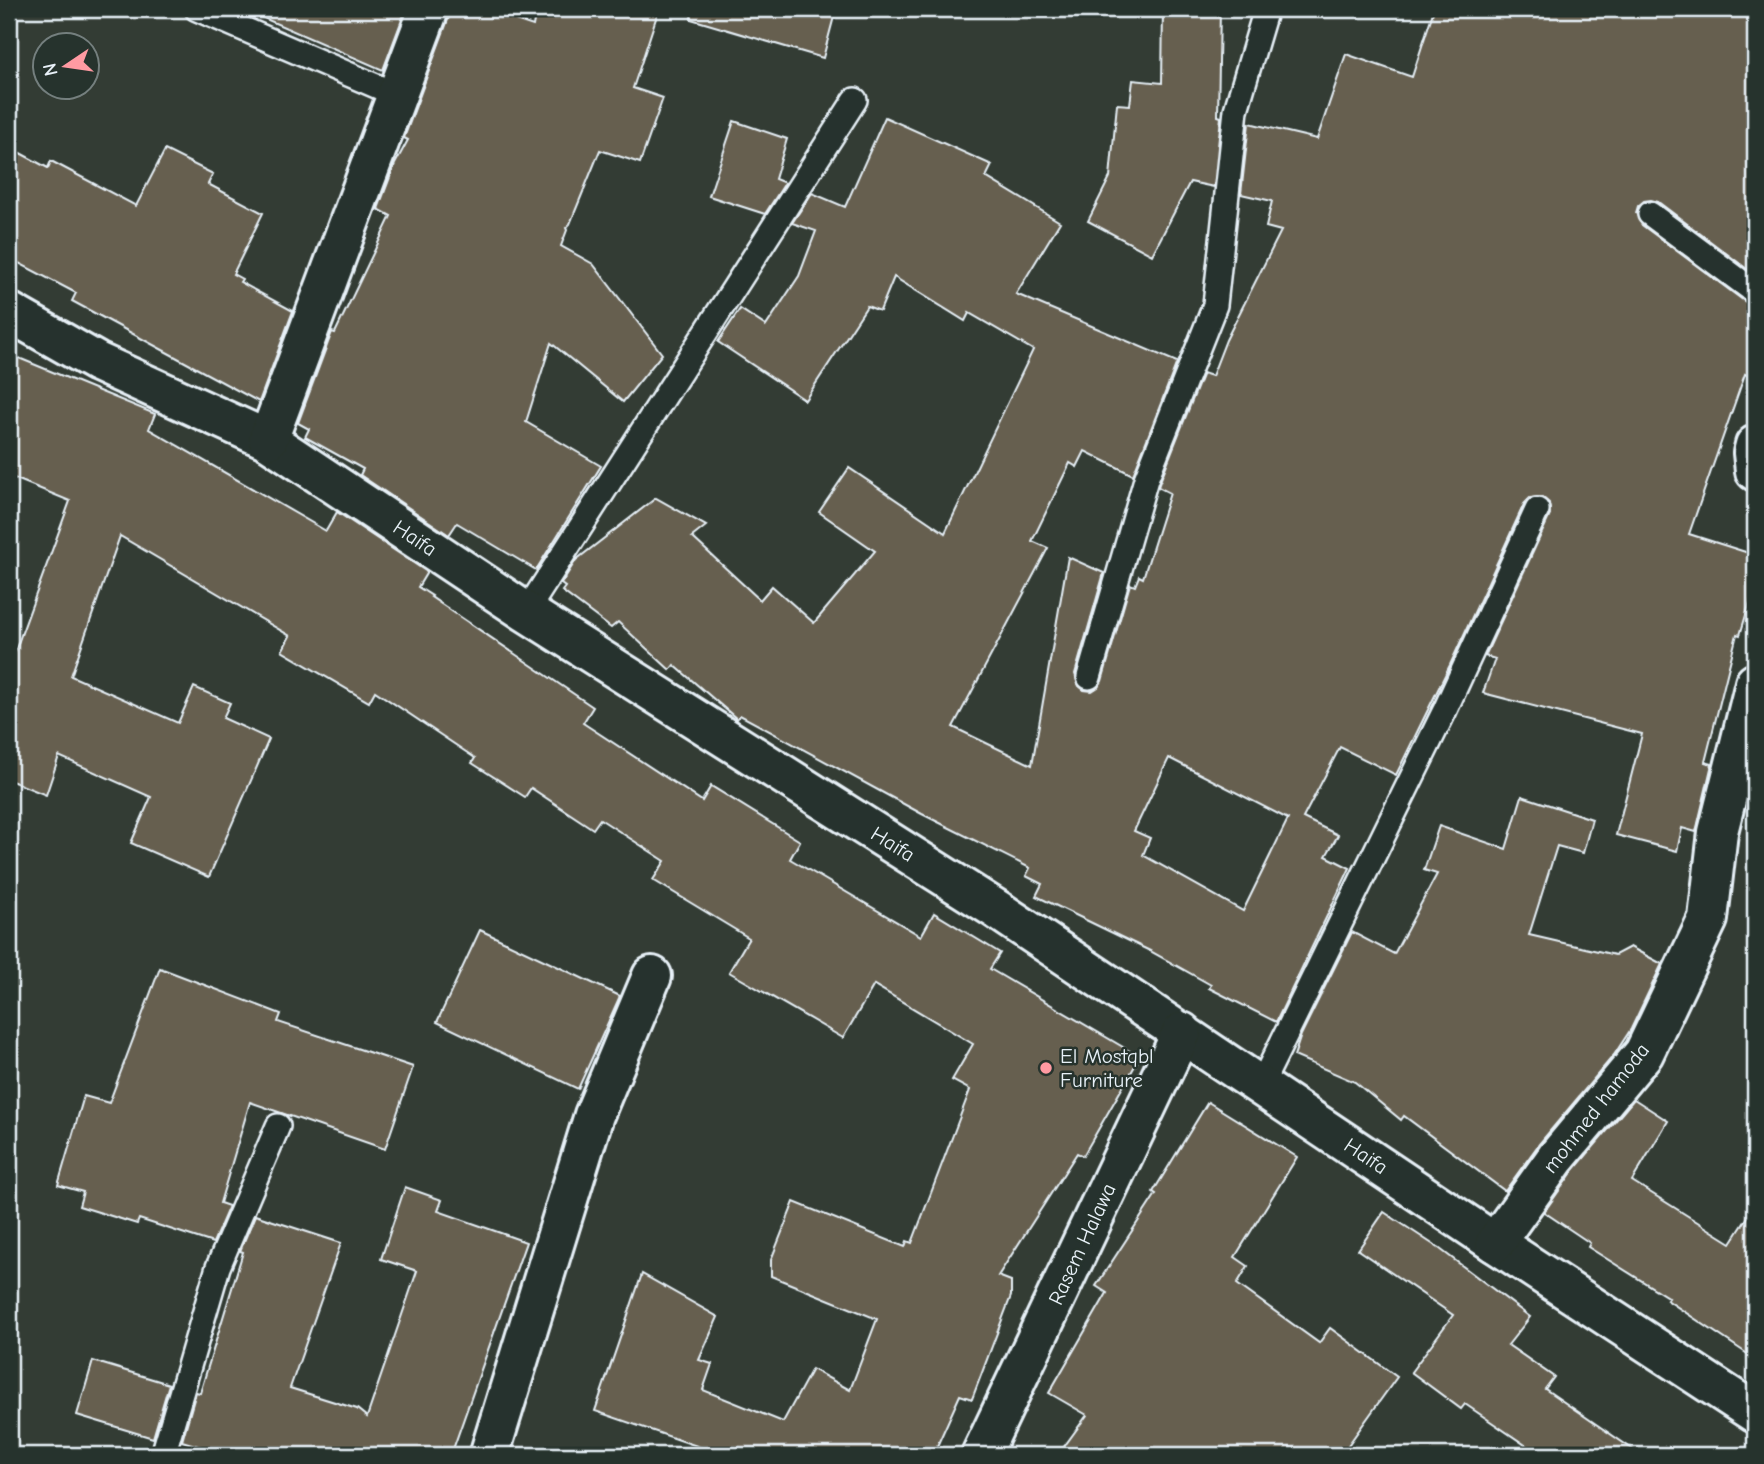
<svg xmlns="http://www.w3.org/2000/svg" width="1764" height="1464" viewBox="0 0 1764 1464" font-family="'Comic Neue',sans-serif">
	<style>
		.building { fill: #665f4f; stroke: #e8f1f8; stroke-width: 2; fill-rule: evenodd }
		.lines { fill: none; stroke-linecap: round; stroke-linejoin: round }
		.service-casing { stroke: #e8f1f8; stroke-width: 28 }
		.minor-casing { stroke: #e8f1f8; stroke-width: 44 }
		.service { stroke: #26332d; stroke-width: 23 }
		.minor { stroke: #26332d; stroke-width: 38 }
		.poi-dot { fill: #ff9aa2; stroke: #26332d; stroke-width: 2.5 }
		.labels { text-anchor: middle; stroke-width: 5; stroke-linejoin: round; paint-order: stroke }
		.street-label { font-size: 21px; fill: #e8f1f8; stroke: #26332d }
		.poi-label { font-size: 21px; fill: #e8f1f8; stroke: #26332d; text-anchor: start }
	</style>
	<rect width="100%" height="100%" fill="#333c34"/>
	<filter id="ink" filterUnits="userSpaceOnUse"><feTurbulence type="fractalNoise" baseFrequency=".0143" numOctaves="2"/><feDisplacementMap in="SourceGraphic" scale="14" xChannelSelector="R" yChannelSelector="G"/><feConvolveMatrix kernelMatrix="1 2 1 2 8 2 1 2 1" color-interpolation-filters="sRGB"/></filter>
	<g filter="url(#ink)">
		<!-- building -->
		<g class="building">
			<path d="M 243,9 L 406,9 L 383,70 Z"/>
			<path d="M 450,9 L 482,9 L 533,26 L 536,9 L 659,9 L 633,88 L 663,98 L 640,163 L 600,150 L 570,224 L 566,228 L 567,230 L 561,246 L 593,264 L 662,354 L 623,402 L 551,343 L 526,422 L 601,466 L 536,570 L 457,523 L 449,535 L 360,475 L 363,469 L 305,437 L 309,429 L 298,423 L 332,332 L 335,333 L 391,216 L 378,209 L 395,164 L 408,140 L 404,138 L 449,17 Z"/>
			<path d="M 692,9 L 836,9 L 823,58 L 691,19 Z"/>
			<path d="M 1163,9 L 1220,9 L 1218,116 L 1221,117 L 1214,187 L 1190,182 L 1152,255 L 1088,221 L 1110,177 L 1117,104 L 1130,105 L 1133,80 L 1162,83 Z"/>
			<path d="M 1434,9 L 1755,9 L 1755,275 L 1658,202 L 1651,200 L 1644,201 L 1638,206 L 1636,213 L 1642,225 L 1747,303 L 1755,306 L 1755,379 L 1745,374 L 1689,534 L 1755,555 L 1755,585 L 1740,635 L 1737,634 L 1705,762 L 1712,764 L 1696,832 L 1682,828 L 1677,851 L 1616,835 L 1642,734 L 1483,693 L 1495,659 L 1485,656 L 1550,515 L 1549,503 L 1542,497 L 1530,498 L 1524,504 L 1450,665 L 1396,775 L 1340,747 L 1303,818 L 1338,835 L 1326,856 L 1350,868 L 1276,1022 L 1209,988 L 1211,985 L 1150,951 L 1036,896 L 1042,884 L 1026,876 L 1030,868 L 922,814 L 740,715 L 737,719 L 674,665 L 670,670 L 618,622 L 611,628 L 562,591 L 565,587 L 561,584 L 576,560 L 656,498 L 706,526 L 692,537 L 760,600 L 772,586 L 814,623 L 875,551 L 819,512 L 849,468 L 945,533 L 1033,350 L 969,313 L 965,321 L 894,277 L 880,311 L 867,306 L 805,400 L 718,342 L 740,309 L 766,326 L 799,276 L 816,231 L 792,223 L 812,193 L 845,207 L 885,117 L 992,165 L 986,177 L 1060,222 L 1016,294 L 1177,362 L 1133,475 L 1085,451 L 1077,467 L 1070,463 L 1032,541 L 1048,548 L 953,727 L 1032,765 L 1068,557 L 1104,573 L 1075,674 L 1079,686 L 1084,690 L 1092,691 L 1098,687 L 1102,681 L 1130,584 L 1135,586 L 1139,576 L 1143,578 L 1170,493 L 1158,487 L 1159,484 L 1203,373 L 1212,376 L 1226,340 L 1281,231 L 1266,227 L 1272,201 L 1241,194 L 1249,123 L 1317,139 L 1346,54 L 1412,77 ZM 1169,758 L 1288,819 L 1243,911 L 1143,855 L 1150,838 L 1134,831 Z"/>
			<path d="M 734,121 L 787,139 L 775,179 L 785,183 L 765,214 L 709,196 Z"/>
			<path d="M 9,147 L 48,168 L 51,161 L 136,206 L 165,150 L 213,174 L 208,184 L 263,213 L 233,274 L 242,279 L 240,282 L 293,311 L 259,402 L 72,301 L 76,293 L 9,258 Z"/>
			<path d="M 9,354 L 155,414 L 149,429 L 326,531 L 337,512 L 427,572 L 418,587 L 432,596 L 431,597 L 593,707 L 583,723 L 702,801 L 711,786 L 800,841 L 790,859 L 921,936 L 934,913 L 1000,953 L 990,969 L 1140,1057 L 1083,1156 L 1077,1153 L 998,1276 L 1011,1281 L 1011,1296 L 972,1399 L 960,1395 L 933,1455 L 867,1455 L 863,1453 L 862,1455 L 723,1455 L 595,1411 L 642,1274 L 718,1317 L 699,1360 L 712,1364 L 703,1390 L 783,1422 L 812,1369 L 850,1390 L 877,1319 L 771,1276 L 771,1260 L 794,1202 L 905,1247 L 907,1241 L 912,1243 L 970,1090 L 952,1080 L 973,1044 L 874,985 L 843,1038 L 729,972 L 749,938 L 653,880 L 665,861 L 600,819 L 593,829 L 531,788 L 525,797 L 472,763 L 475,758 L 375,691 L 369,702 L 282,651 L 290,636 L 120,536 L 71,676 L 178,723 L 194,687 L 230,703 L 223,718 L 269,739 L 209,877 L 131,843 L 151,797 L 59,756 L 46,795 L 9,780 L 9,668 L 70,501 L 9,476 Z"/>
			<path d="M 1522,796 L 1592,819 L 1583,853 L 1557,846 L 1529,935 L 1615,955 L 1630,947 L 1662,964 L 1631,1029 L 1614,1055 L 1539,1144 L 1505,1191 L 1404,1116 L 1401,1120 L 1355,1082 L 1294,1056 L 1301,1035 L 1352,932 L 1394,954 L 1437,874 L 1424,870 L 1439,826 L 1506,849 Z"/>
			<path d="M 480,930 L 620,996 L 578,1089 L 437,1022 Z"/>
			<path d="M 160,968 L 281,1014 L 278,1022 L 413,1067 L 385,1149 L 250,1102 L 220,1203 L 229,1206 L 213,1243 L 139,1219 L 137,1224 L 79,1206 L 83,1192 L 58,1185 L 84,1096 L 109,1103 Z"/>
			<path d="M 1634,1099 L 1668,1121 L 1632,1181 L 1731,1243 L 1755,1206 L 1755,1359 L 1667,1300 L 1669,1298 L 1588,1247 L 1590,1243 L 1544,1212 L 1573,1171 Z"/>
			<path d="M 1208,1102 L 1297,1157 L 1235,1257 L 1248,1266 L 1237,1284 L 1319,1343 L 1330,1328 L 1397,1377 L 1341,1455 L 1058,1455 L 1087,1415 L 1049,1393 L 1107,1293 L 1096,1286 L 1156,1194 L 1153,1192 Z"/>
			<path d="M 405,1187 L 442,1200 L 438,1211 L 526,1242 L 451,1455 L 228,1455 L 182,1441 L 196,1392 L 200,1393 L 243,1252 L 240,1251 L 255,1215 L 341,1243 L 290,1388 L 357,1409 L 367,1417 L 417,1271 L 381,1259 Z"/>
			<path d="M 1384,1212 L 1440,1249 L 1530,1317 L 1508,1345 L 1554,1377 L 1545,1389 L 1641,1455 L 1540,1455 L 1465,1404 L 1461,1409 L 1411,1372 L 1453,1315 L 1358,1250 Z"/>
			<path d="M 93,1361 L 169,1384 L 153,1438 L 77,1415 Z"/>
		</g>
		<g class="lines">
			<!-- service casing -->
			<g class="service-casing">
				<g id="service">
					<path d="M 197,9 L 397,95"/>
					<path d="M 1650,214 L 1755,292"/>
					<path d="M 526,612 L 855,100"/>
					<path d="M 1089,677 L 1146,479 L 1215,305 L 1236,110 L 1266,9"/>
					<path d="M 1261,1085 L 1445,710 L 1537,510"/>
					<path d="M 163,1455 L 218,1267 L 278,1126"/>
				</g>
			</g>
			<!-- minor casing -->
			<g class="minor-casing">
				<g id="minor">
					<path d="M 9,312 L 97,362 L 268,440 L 526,612 L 996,909 L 1495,1243 L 1755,1413"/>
					<path d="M 268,440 L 429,9"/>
					<path d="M 1755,445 L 1753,453 L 1755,471"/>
					<path d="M 1495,1243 L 1556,1158 L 1644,1053 L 1708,919 L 1718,832 L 1755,683"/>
					<path d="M 492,1455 L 491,1449 L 594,1115 L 652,976"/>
					<path d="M 981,1455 L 1182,1032"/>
				</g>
			</g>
			<!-- service -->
			<use href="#service" class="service"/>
			<!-- minor -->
			<use href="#minor" class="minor"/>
		</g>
	</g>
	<!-- markers -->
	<circle class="poi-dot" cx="1046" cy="1068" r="7"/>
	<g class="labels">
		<!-- street labels -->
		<g class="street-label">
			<text transform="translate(415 538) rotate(34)" y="7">Haifa</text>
			<text transform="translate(893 844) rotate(32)" y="7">Haifa</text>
			<text transform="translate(1596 1108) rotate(-52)" y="7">mohmed hamoda</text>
			<text transform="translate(1366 1156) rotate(34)" y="7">Haifa</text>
			<text transform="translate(1082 1244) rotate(-65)" y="7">Rasem Halawa</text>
		</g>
		<!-- poi labels -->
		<g class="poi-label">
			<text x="1060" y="1063">El Mostqbl<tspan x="1060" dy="24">Furniture</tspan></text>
		</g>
	</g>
	<!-- margin -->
	<rect width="1764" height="1464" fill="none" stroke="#26332d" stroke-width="35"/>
	<rect x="18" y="18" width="1729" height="1429" fill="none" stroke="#e8f1f8" stroke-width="2.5" filter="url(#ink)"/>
	<!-- north arrow -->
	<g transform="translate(66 66) rotate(257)"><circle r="33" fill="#26332d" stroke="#747f7e" stroke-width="2"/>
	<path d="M0-5L12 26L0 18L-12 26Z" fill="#ff9aa2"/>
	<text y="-10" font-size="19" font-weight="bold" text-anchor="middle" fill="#e8f1f8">N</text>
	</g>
</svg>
